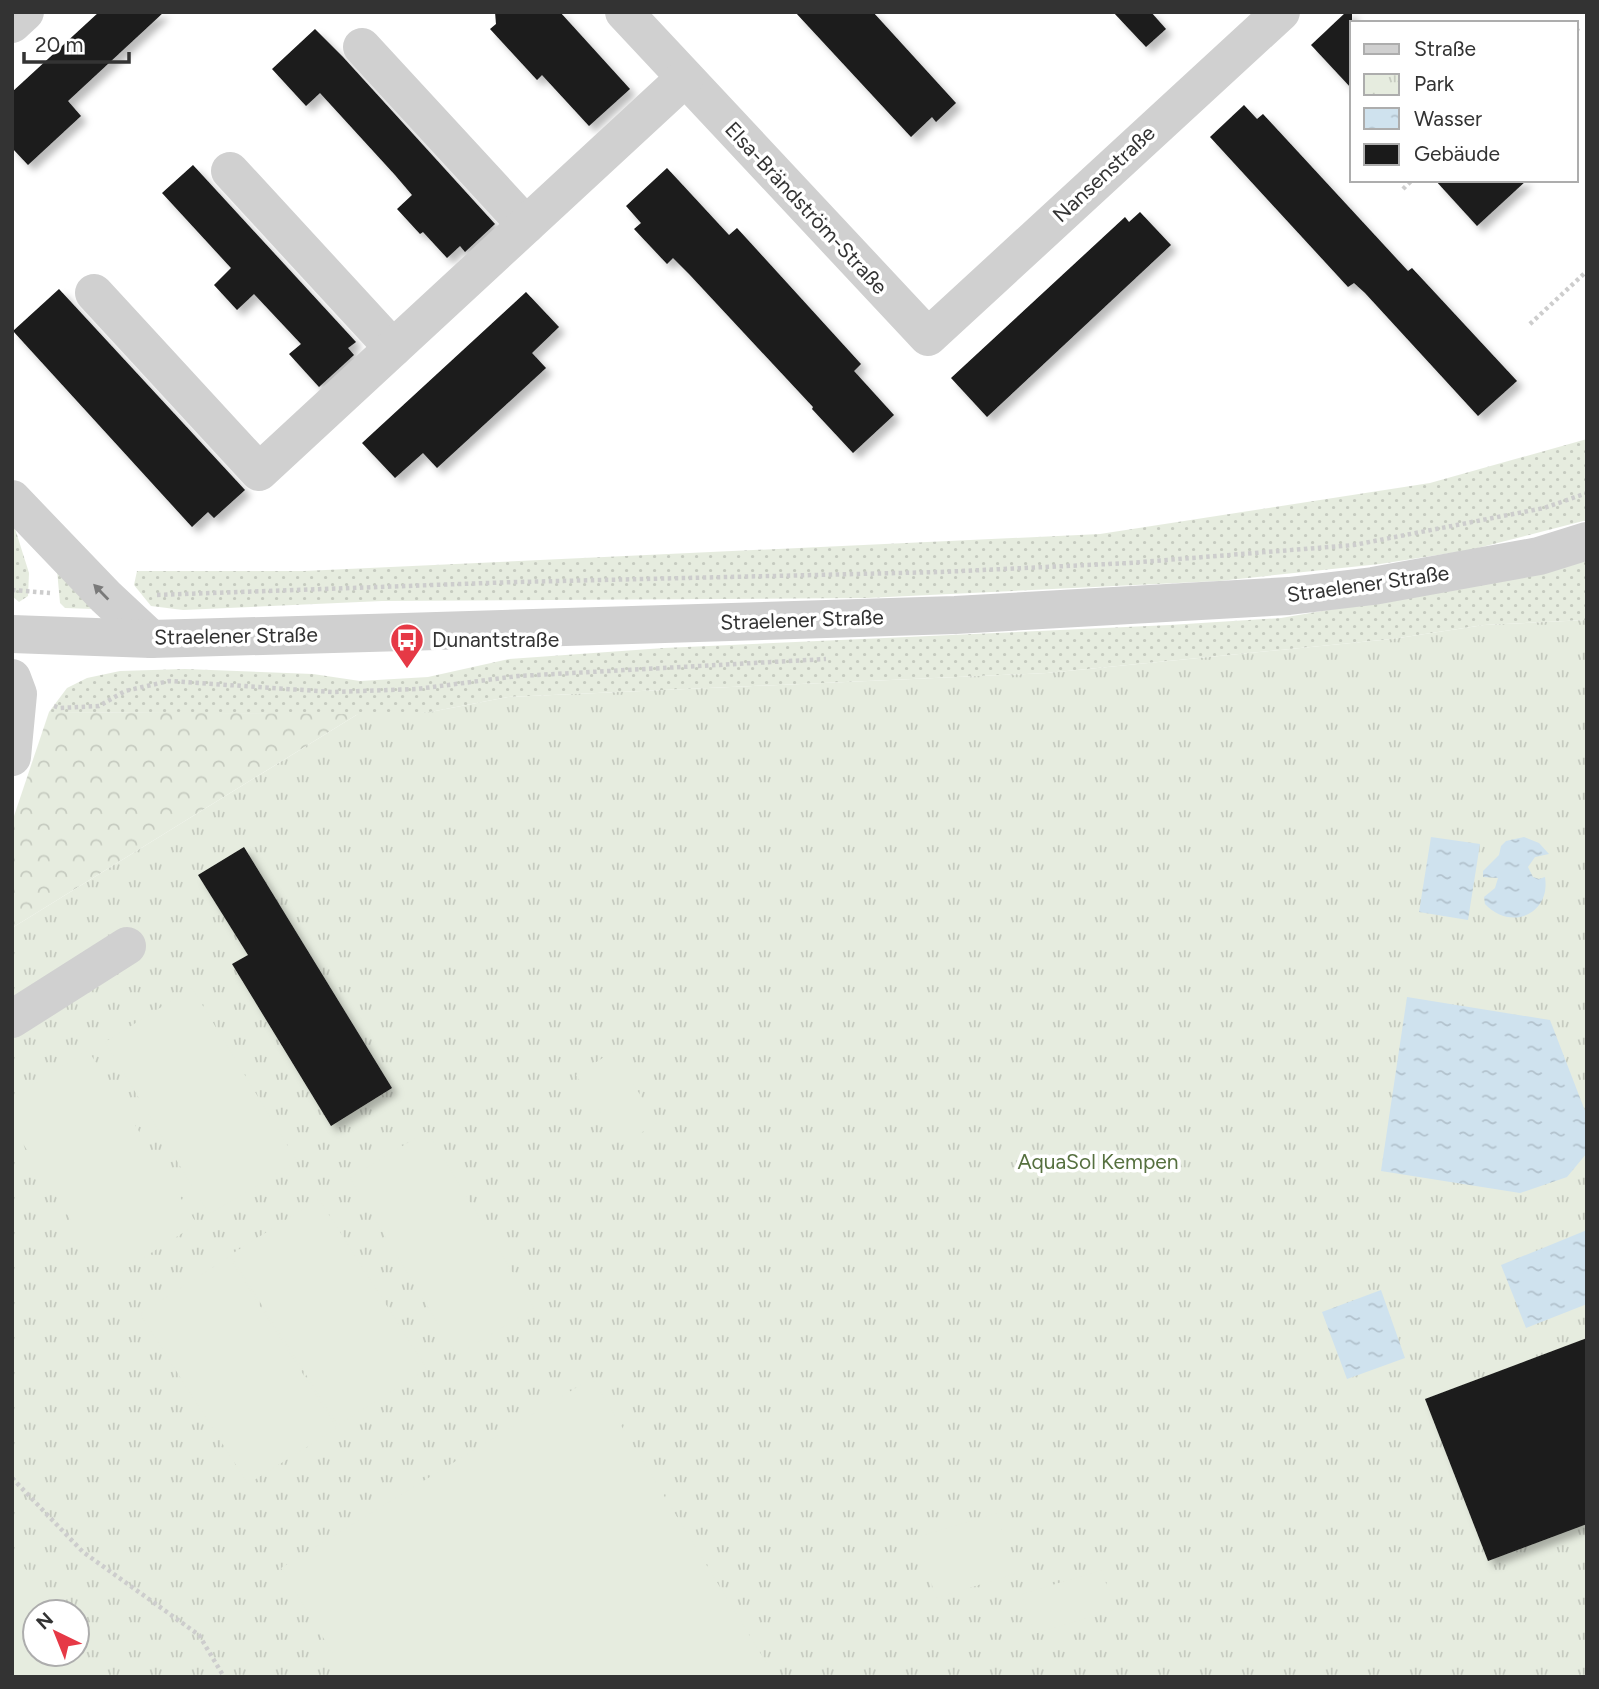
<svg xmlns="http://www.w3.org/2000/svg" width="1599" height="1689" viewBox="0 0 1599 1689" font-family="Figtree,sans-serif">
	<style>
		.grass { fill: url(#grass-dots) }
		.forest { fill: url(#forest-crowns) }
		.park { fill: url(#park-tufts); fill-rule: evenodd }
		.pitch { fill: #e6ecdf }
		.water { fill: url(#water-ripples) }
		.building { fill: #1a1a1a; filter: url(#shadow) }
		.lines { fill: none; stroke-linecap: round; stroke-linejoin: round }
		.path { stroke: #cdcdcd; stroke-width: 4.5; stroke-dasharray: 3.5 3.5; stroke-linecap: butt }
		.minor { stroke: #d0d0d0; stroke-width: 38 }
		.oneway { fill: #7a7a7a }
		.labels { text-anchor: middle; stroke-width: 7; stroke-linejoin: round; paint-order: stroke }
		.street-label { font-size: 21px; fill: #333; stroke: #fff }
		.poi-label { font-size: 21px; fill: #333; stroke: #fff; text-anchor: start }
		.park-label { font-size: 21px; fill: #56703f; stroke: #fff }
	</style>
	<defs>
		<pattern id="grass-dots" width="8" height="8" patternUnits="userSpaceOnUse" patternTransform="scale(1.75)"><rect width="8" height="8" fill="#e6ecdf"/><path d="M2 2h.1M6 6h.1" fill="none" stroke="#c6cbc0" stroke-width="1.8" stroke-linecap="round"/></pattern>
		<pattern id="forest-crowns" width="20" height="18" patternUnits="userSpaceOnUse" patternTransform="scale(1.75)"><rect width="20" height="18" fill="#e6ecdf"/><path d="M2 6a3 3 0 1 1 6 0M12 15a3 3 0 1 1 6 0" fill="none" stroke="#c6cbc0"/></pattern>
		<pattern id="park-tufts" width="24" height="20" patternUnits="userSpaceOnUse" patternTransform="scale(1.75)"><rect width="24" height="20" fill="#e6ecdf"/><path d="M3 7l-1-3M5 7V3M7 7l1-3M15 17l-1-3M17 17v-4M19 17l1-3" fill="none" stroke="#c6cbc0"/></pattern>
		<pattern id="water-ripples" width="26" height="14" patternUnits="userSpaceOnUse" patternTransform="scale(1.75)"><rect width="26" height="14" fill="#cfe2ee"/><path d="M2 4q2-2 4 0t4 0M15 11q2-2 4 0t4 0" fill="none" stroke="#b2c2cd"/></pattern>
		<filter id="shadow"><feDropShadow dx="6" dy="6" stdDeviation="3.5" flood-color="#0004"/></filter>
	</defs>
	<rect width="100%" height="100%" fill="#fff"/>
	<!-- grass -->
	<g class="grass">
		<path d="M 1587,439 L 1587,520 L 1470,550 L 1380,564 L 1219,581 L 867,598 L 382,601 L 183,610 L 151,606 L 134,585 L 137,571 L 304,571 L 1100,534 L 1430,483 Z"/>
		<path d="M 12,519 L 29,573 L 28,596 L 19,602 L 12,596 Z"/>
		<path d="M 1587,556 L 1587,620 L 1484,625 L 1392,639 L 1047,673 L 508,697 L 430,712 L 401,715 L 49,712 L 67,688 L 87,678 L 120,671 L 185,669 L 313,674 L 360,681 L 428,677 L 509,659 L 664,648 L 1170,625 L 1281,618 L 1386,600 Z"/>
		<path d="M 57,570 L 93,609 L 65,608 L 60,603 Z"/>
	</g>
	<!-- forest -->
	<path class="forest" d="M 49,712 L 358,714 L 12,928 L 12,822 Z"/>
	<!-- park -->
	<path class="park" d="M 1587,620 L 1587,1677 L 12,1677 L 12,928 L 358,714 L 430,712 L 508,697 L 1047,673 L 1392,639 L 1484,625 ZM 35,1612 L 77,1612 L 77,1654 L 35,1654 Z"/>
	<!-- pitch -->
	<g class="pitch">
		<path d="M 192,988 L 297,1161 L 209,1214 L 105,1042 Z"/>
		<path d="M 88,1050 L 197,1224 L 108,1280 L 12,1126 L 12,1098 Z"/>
		<path d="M 612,1052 L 658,1122 L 622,1145 L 576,1075 Z"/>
		<path d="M 427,1131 L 534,1308 L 457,1355 L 350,1178 Z"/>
		<path d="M 319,1199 L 427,1369 L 338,1425 L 230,1255 Z"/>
		<path d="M 229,1257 L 337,1428 L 248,1484 L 140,1314 Z"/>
		<path d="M 592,1378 L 775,1677 L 347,1677 L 281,1568 Z"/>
		<path d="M 997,1513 L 1015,1574 L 936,1598 L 917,1537 Z"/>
		<path d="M 12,1546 L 51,1612 L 35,1612 L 35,1654 L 75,1654 L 89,1677 L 12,1677 Z"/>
		<path d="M 1102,1570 L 1114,1610 L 1034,1634 L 1022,1594 Z"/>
	</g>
	<!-- water -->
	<g class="water">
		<path d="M 1431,837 L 1480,844 L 1468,920 L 1419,912 Z"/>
		<path d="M 1524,837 L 1539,843 L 1549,854 L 1535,857 L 1528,867 L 1533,877 L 1539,879 L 1545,877 C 1551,915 1510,931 1485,904 L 1484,897 L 1495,888 L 1498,878 L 1483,877 L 1483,871 L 1499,855 L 1501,846 L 1506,841 Z"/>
		<path d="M 1407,997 L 1550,1020 L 1587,1116 L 1587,1153 L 1567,1177 L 1520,1193 L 1381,1171 Z"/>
		<path d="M 1587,1230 L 1587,1304 L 1526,1328 L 1501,1265 Z"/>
		<path d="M 1381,1290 L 1405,1358 L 1347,1379 L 1322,1312 Z"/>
	</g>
	<!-- building -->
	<g class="building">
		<path d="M 99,12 L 164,12 L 68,101 L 81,116 L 28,165 L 12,148 L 12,92 Z"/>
		<path d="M 495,12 L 560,12 L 630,89 L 589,126 L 542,75 L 537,80 L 490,29 L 496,24 Z"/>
		<path d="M 795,12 L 873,12 L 956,103 L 936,122 L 932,117 L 911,137 Z"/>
		<path d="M 1113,12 L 1151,12 L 1166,29 L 1146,47 Z"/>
		<path d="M 1346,12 L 1352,12 L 1352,89 L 1311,45 Z"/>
		<path d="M 315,29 L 343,57 L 495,224 L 465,252 L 460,246 L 447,258 L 423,232 L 420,234 L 397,209 L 412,195 L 395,175 L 320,93 L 306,106 L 272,69 Z"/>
		<path d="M 1244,105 L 1257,119 L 1263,114 L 1408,271 L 1412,268 L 1517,381 L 1478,416 L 1365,293 L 1354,283 L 1348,287 L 1210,137 Z"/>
		<path d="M 193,165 L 356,342 L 348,348 L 354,355 L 319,387 L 289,354 L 301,344 L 254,294 L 237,310 L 214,285 L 231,268 L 162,193 Z"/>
		<path d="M 667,168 L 729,235 L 737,228 L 861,364 L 854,371 L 894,415 L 853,453 L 812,409 L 813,407 L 689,274 L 673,258 L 667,264 L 634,229 L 641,223 L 626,206 Z"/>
		<path d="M 1435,180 L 1527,180 L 1477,226 Z"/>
		<path d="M 1140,212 L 1171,245 L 987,417 L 951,378 L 1125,217 L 1129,222 Z"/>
		<path d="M 59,289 L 245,490 L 214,518 L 208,512 L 192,527 L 13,331 Z"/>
		<path d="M 526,292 L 559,327 L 532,353 L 546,368 L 437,468 L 423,453 L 395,478 L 362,443 Z"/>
		<path d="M 244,847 L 392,1088 L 331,1126 L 232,964 L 248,955 L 198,875 Z"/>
		<path d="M 1587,1338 L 1587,1524 L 1488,1561 L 1425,1399 Z"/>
	</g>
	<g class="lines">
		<!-- path -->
		<g class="path">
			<path d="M 1576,30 L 1579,28"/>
			<path d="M 1403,189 L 1412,180"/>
			<path d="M 1530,324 L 1587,271"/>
			<path d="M 12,590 L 50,593"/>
			<path d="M 157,595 L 516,582 L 941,572 L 1129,563 L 1354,545 L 1544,508 L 1587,493"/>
			<path d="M 54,706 L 60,708 L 99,706 L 125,691 L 169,681 L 332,692 L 417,689 L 518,676 L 826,659"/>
			<path d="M 12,1478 L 83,1552 L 199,1635 L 224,1677"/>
		</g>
		<!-- minor -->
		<g class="minor">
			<path d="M 624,12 L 928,337 L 1281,12"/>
			<path d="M 12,24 L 25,12"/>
			<path d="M 362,47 L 526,225"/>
			<path d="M 230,171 L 393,348"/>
			<path d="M 94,293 L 259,472 L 685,78"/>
			<path d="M 12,499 L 106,597 L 151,639"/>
			<path d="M 12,634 L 151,639 L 404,632 L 955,615 L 1289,596 L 1373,586 L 1539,556 L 1587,541"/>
			<path d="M 12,678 L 18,694 L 12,757"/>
			<path d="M 12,1019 L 127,946"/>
		</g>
	</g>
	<!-- one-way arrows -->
	<defs><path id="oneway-solid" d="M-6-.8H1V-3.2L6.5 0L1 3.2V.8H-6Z" transform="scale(1.75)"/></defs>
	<use class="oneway" href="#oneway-solid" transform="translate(101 592) rotate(-134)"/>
	<!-- icons -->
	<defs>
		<g id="bus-pin" transform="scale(1.75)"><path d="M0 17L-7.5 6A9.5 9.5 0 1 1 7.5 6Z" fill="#e63946" stroke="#fff"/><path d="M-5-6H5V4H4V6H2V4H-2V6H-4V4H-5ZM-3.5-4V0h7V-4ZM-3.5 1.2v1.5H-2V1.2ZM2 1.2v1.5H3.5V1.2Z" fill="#fff"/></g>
	</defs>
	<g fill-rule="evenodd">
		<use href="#bus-pin" x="407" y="640"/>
	</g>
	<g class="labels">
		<!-- street labels -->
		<g class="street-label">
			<text transform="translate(1104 174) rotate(-43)" y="7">Nansenstraße</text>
			<text transform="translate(806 208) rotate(47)" y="7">Elsa-Brändström-Straße</text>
			<text transform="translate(1368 584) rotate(-8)" y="7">Straelener Straße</text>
			<text transform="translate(802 620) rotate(-2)" y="7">Straelener Straße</text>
			<text transform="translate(236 636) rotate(-1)" y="7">Straelener Straße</text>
		</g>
		<!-- poi labels -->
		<g class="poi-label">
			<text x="432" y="647">Dunantstraße</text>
		</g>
		<!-- park labels -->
		<g class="park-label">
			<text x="1098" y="1169">AquaSol Kempen</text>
		</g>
	</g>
	<!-- border -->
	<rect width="1599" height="1689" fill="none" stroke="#333333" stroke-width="28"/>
	<!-- legend -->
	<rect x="1350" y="21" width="228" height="161" fill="#ffffff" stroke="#adadad" stroke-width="2"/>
	<rect x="1364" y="44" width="35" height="10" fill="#d0d0d0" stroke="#adadad" stroke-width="2"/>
	<text x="1414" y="56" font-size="21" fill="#333333">Straße</text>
	<rect x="1364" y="74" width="35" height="21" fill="url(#park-tufts)" stroke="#adadad" stroke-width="2"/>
	<text x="1414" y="91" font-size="21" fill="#333333">Park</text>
	<rect x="1364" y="108" width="35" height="21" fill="url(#water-ripples)" stroke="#adadad" stroke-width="2"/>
	<text x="1414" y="126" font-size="21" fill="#333333">Wasser</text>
	<rect x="1364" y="144" width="35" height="21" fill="#1a1a1a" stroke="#adadad" stroke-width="2"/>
	<text x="1414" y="161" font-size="21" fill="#333333">Gebäude</text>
	<!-- north arrow -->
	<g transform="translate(56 1633) rotate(317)"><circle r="33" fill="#ffffff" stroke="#adadad" stroke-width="2"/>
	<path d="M0-5L12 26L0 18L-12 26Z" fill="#e63946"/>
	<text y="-10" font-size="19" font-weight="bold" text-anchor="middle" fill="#333333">N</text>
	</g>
	<!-- scale -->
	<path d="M24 52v10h105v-10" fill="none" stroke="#333333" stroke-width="3.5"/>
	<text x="35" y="52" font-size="21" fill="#333333" stroke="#ffffff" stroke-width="5" paint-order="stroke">20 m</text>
</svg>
